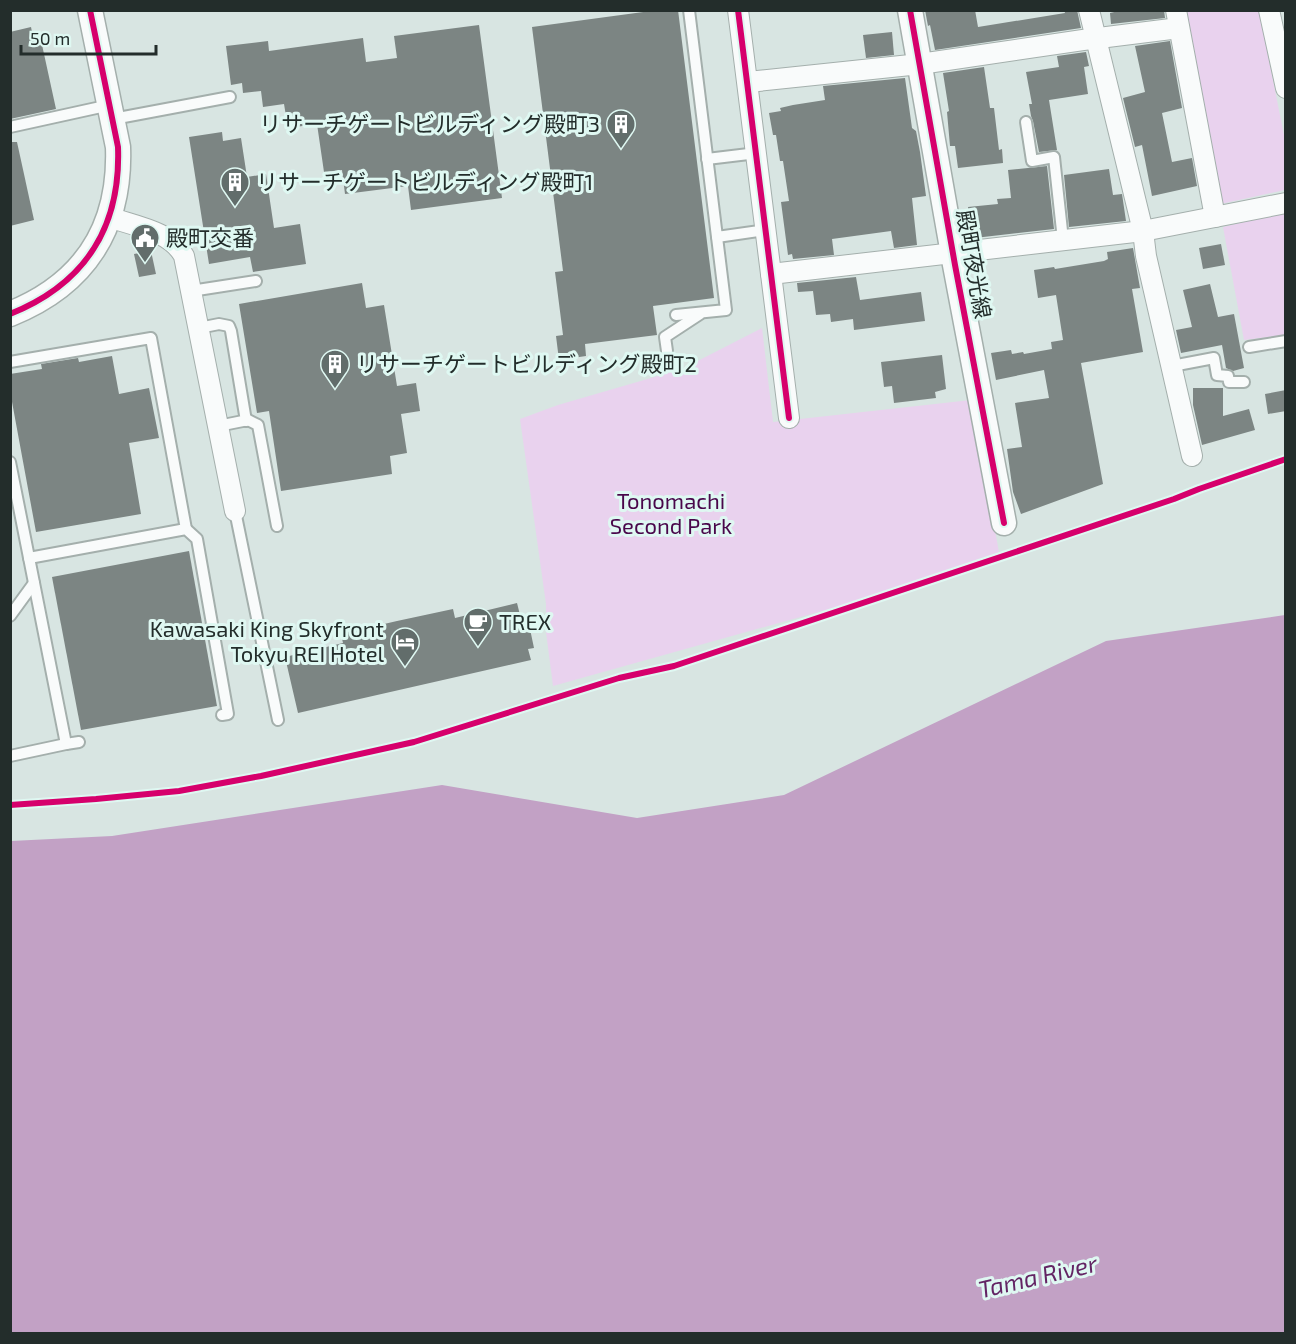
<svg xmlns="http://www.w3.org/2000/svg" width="1296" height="1344" viewBox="0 0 1296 1344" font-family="'Exo 2','Noto Sans JP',sans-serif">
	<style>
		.green { fill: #e9d2ee }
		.water { fill: #c2a1c5 }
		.building { fill: #7c8583 }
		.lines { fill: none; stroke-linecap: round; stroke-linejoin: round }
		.service-casing { stroke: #a4afac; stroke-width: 14 }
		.minor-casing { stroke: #a4afac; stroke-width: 22 }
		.tertiary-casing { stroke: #a4afac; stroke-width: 27 }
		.service { stroke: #f9fbfb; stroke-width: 10 }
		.minor { stroke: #f9fbfb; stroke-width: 20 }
		.tertiary { stroke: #f9fbfb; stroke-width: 24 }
		.cycleway-casing { stroke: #dff8f2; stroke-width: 10 }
		.cycleway { stroke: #d6006c; stroke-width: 6 }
		.labels { text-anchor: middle; stroke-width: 6; stroke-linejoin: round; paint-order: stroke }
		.poi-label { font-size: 22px; fill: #232d2b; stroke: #dff8f2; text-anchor: start }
		.street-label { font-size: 22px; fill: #232d2b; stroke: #dff8f2 }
		.park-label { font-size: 22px; fill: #49074b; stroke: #dff8f2 }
		.water-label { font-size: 24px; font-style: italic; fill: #632464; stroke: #dff8f2 }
	</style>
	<rect width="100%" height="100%" fill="#d8e5e2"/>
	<!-- green -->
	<g class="green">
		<path d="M 1182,11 L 1259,11 L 1285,140 L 1285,190 L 1216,205 Z"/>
		<path d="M 1285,212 L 1285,335 L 1244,340 L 1223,227 Z"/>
		<path d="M 762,328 L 773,422 L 971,400 L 999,552 L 836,607 L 553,686 L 546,632 L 546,604 L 520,419 L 558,405 L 682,369 Z"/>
	</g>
	<!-- water -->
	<path class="water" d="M 1285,615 L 1285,1333 L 11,1333 L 11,841 L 112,836 L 442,785 L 637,818 L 784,795 L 1106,641 Z"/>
	<!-- building -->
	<g class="building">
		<path d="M 658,10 L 678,10 L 714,298 L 653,306 L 657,335 L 585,344 L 586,356 L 559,360 L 556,336 L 563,335 L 555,272 L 563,271 L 532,27 Z"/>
		<path d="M 925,10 L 975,10 L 978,27 L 1065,13 L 1064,10 L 1077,10 L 1081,28 L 935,50 L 930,25 L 928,26 Z"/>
		<path d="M 1123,10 L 1164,10 L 1165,18 L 1111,24 L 1110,13 Z"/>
		<path d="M 479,25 L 502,198 L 411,210 L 408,186 L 345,194 L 342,170 L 324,172 L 317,124 L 288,128 L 284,104 L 263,107 L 261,91 L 243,93 L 242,83 L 231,85 L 226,46 L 268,41 L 269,51 L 363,38 L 366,62 L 397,58 L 394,36 Z"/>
		<path d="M 31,27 L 32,32 L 39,31 L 56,109 L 10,119 L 10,32 Z"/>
		<path d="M 892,32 L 894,55 L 866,58 L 863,35 Z"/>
		<path d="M 1170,41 L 1182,108 L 1162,113 L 1172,162 L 1192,158 L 1197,186 L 1152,196 L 1142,145 L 1135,147 L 1123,98 L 1145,92 L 1135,46 Z"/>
		<path d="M 1086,52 L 1089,66 L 1084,67 L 1088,94 L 1049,100 L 1057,150 L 1039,152 L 1033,121 L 1031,116 L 1029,104 L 1032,104 L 1026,72 L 1059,67 L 1057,56 Z"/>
		<path d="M 984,67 L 990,108 L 994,108 L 999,150 L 1002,149 L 1003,163 L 958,168 L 955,146 L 950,146 L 947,112 L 949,111 L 943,73 Z"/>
		<path d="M 905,78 L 912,128 L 916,131 L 920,152 L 926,196 L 912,198 L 917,245 L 894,248 L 891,231 L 832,239 L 834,255 L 793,259 L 792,254 L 788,255 L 781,202 L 789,201 L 783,161 L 780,161 L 776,135 L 773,135 L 769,113 L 781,111 L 780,108 L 793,105 L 825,100 L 823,86 Z"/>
		<path d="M 222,132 L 223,141 L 241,138 L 247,177 L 266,174 L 274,228 L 300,224 L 306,264 L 253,272 L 250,257 L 209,264 L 189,137 Z"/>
		<path d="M 10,142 L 17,142 L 34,220 L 10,226 Z"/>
		<path d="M 1047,166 L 1054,229 L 966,239 L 964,224 L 970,224 L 968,207 L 998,204 L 997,199 L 1011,198 L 1008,170 Z"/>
		<path d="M 1109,169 L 1113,195 L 1122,194 L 1126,221 L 1069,227 L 1064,175 Z"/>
		<path d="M 1221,244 L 1225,265 L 1203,269 L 1199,248 Z"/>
		<path d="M 1133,248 L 1140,288 L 1132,289 L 1143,352 L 1081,363 L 1103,484 L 1021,514 L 1013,492 L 1007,449 L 1022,447 L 1015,403 L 1049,398 L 1044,370 L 996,380 L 991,353 L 1011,350 L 1012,354 L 1023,352 L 1024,354 L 1052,349 L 1051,342 L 1063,340 L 1056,295 L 1038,298 L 1034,270 L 1054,267 L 1055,269 L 1104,261 L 1108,259 L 1107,252 Z"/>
		<path d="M 151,251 L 156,274 L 139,277 L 134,254 Z"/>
		<path d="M 856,277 L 860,300 L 921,292 L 925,321 L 854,330 L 853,319 L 831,322 L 830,314 L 816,315 L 813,291 L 798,292 L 797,283 Z"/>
		<path d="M 362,283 L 366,308 L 384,305 L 397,386 L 416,383 L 420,411 L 401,414 L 407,453 L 390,456 L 392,474 L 281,491 L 269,411 L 257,413 L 239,304 Z"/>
		<path d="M 1210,284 L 1218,317 L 1234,314 L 1244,368 L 1233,371 L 1226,368 L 1222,345 L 1181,353 L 1176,330 L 1192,327 L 1183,290 Z"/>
		<path d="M 942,355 L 946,389 L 935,392 L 936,398 L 894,403 L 892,386 L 884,387 L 881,362 Z"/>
		<path d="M 112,356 L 119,394 L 149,388 L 159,438 L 129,443 L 141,514 L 36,532 L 10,391 L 10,374 L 42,369 L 41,364 L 78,358 L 79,362 Z"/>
		<path d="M 1193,388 L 1223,388 L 1223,416 L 1249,409 L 1255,430 L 1202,445 L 1193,405 Z"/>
		<path d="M 1286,390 L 1286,411 L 1268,414 L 1265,394 Z"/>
		<path d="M 189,551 L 217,706 L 81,730 L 52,577 Z"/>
		<path d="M 517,603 L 524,631 L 530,629 L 534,648 L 528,649 L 531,660 L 298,713 L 285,657 L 343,643 L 341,634 L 397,621 L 453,609 L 455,618 Z"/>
	</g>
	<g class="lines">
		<!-- service casing -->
		<g class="service-casing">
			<g id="service">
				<path d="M 689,10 L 717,237 L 766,230"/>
				<path d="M 113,119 L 230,97"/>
				<path d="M 1026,122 L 1032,161 L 1054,157 L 1063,240"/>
				<path d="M 10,127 L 110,105"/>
				<path d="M 707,159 L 757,153"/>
				<path d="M 191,291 L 256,281"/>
				<path d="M 676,315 L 726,310 L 717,237"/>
				<path d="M 199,328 L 219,324 L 229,326 L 231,331 L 246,421"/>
				<path d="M 1249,347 L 1286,341"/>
				<path d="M 667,351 L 665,337 L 700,314"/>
				<path d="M 10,362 L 151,338 L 186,529"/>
				<path d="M 1172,366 L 1214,358 L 1217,375 L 1228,376 L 1229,382 L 1244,382"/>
				<path d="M 218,426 L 248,420 L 258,425 L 277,526"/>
				<path d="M 10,462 L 66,744 L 79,742"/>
				<path d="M 235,511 L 278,720"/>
				<path d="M 29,558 L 186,529 L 197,539 L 228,714 L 222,715"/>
				<path d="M 10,616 L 34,583"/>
				<path d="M 10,756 L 66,744"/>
			</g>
		</g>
		<!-- minor casing -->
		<g class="minor-casing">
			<g id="minor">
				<path d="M 738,10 L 789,418"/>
				<path d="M 1089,10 L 1143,231 L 1146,256 L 1192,456"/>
				<path d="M 1176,10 L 1215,217"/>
				<path d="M 1269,10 L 1286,88"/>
				<path d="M 748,82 L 920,64 L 1083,40 L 1179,28"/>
				<path d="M 109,217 C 134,226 171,231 184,256 L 235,511"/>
				<path d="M 771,274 L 1143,231 L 1286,203"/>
			</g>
		</g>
		<!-- tertiary casing -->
		<g class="tertiary-casing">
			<g id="tertiary">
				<path d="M 910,10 L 955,265 L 1004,523"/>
				<path d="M 10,314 C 85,284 121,227 118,147 L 90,10"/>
			</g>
		</g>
		<!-- service -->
		<use href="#service" class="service"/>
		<!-- minor -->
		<use href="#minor" class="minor"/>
		<!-- tertiary -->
		<use href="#tertiary" class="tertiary"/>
		<!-- cycleway casing -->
		<g class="cycleway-casing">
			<g id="cycleway">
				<path d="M 738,10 L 789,418"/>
				<path d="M 910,10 L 955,265 L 1004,523"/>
				<path d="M 10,314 C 85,284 121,227 118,147 L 90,10"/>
				<path d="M 10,805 L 96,799 L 179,791 L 261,776 L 414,742 L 619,678 L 674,666 L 1174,499 L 1199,489 L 1286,459"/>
			</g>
		</g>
		<!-- cycleway -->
		<use href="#cycleway" class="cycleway"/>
	</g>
	<!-- icons -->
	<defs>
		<g id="building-pin" transform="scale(1.5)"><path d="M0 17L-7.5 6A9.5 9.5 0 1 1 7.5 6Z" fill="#626d6b" stroke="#dff8f2"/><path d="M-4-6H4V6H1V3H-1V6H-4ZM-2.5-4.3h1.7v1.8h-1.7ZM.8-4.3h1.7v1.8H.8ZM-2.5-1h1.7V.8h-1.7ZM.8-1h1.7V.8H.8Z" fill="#fff"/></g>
		<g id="civic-pin" transform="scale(1.5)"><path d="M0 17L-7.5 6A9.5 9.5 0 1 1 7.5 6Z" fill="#626d6b" stroke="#dff8f2"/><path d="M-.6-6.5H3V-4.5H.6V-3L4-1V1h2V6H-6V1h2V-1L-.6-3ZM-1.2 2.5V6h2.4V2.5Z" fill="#fff"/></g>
		<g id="cafe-pin" transform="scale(1.5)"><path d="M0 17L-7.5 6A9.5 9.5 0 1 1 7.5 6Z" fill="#626d6b" stroke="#dff8f2"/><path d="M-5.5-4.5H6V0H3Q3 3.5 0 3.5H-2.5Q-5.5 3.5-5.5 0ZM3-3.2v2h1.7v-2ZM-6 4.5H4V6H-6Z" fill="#fff"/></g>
		<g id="hotel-pin" transform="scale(1.5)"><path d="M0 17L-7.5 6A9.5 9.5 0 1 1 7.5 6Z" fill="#626d6b" stroke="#dff8f2"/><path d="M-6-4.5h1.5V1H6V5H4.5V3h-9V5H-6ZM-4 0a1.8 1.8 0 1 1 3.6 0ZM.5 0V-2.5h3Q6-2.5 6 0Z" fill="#fff"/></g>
	</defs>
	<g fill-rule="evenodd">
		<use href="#building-pin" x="621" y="124"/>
		<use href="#building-pin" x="235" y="182"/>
		<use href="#civic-pin" x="145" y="238"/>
		<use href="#building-pin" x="335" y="364"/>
		<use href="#cafe-pin" x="478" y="622"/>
		<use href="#hotel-pin" x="405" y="642"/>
	</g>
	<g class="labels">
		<!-- poi labels -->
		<g class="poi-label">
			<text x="600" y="132" text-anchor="end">リサーチゲートビルディング殿町3</text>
			<text x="256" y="190">リサーチゲートビルディング殿町1</text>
			<text x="166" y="246">殿町交番</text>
			<text x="356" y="372">リサーチゲートビルディング殿町2</text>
			<text x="499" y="630">TREX</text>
			<text x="384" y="637" text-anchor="end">Kawasaki King Skyfront<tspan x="384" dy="25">Tokyu REI Hotel</tspan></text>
		</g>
		<!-- street labels -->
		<g class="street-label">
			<text transform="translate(974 264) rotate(80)" y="8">殿町夜光線</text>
		</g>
		<!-- park labels -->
		<g class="park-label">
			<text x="671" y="509">Tonomachi<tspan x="671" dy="25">Second Park</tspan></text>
		</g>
		<!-- water labels -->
		<g class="water-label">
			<text transform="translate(1038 1277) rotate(-13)" y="8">Tama River</text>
		</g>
	</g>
	<!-- border -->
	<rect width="1296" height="1344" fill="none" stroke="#232d2b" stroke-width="24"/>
	<!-- scale -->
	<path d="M21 45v9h135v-9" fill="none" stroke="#232d2b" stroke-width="3"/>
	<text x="30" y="45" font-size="18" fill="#232d2b" stroke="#dff8f2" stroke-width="4.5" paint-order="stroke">50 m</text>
</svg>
